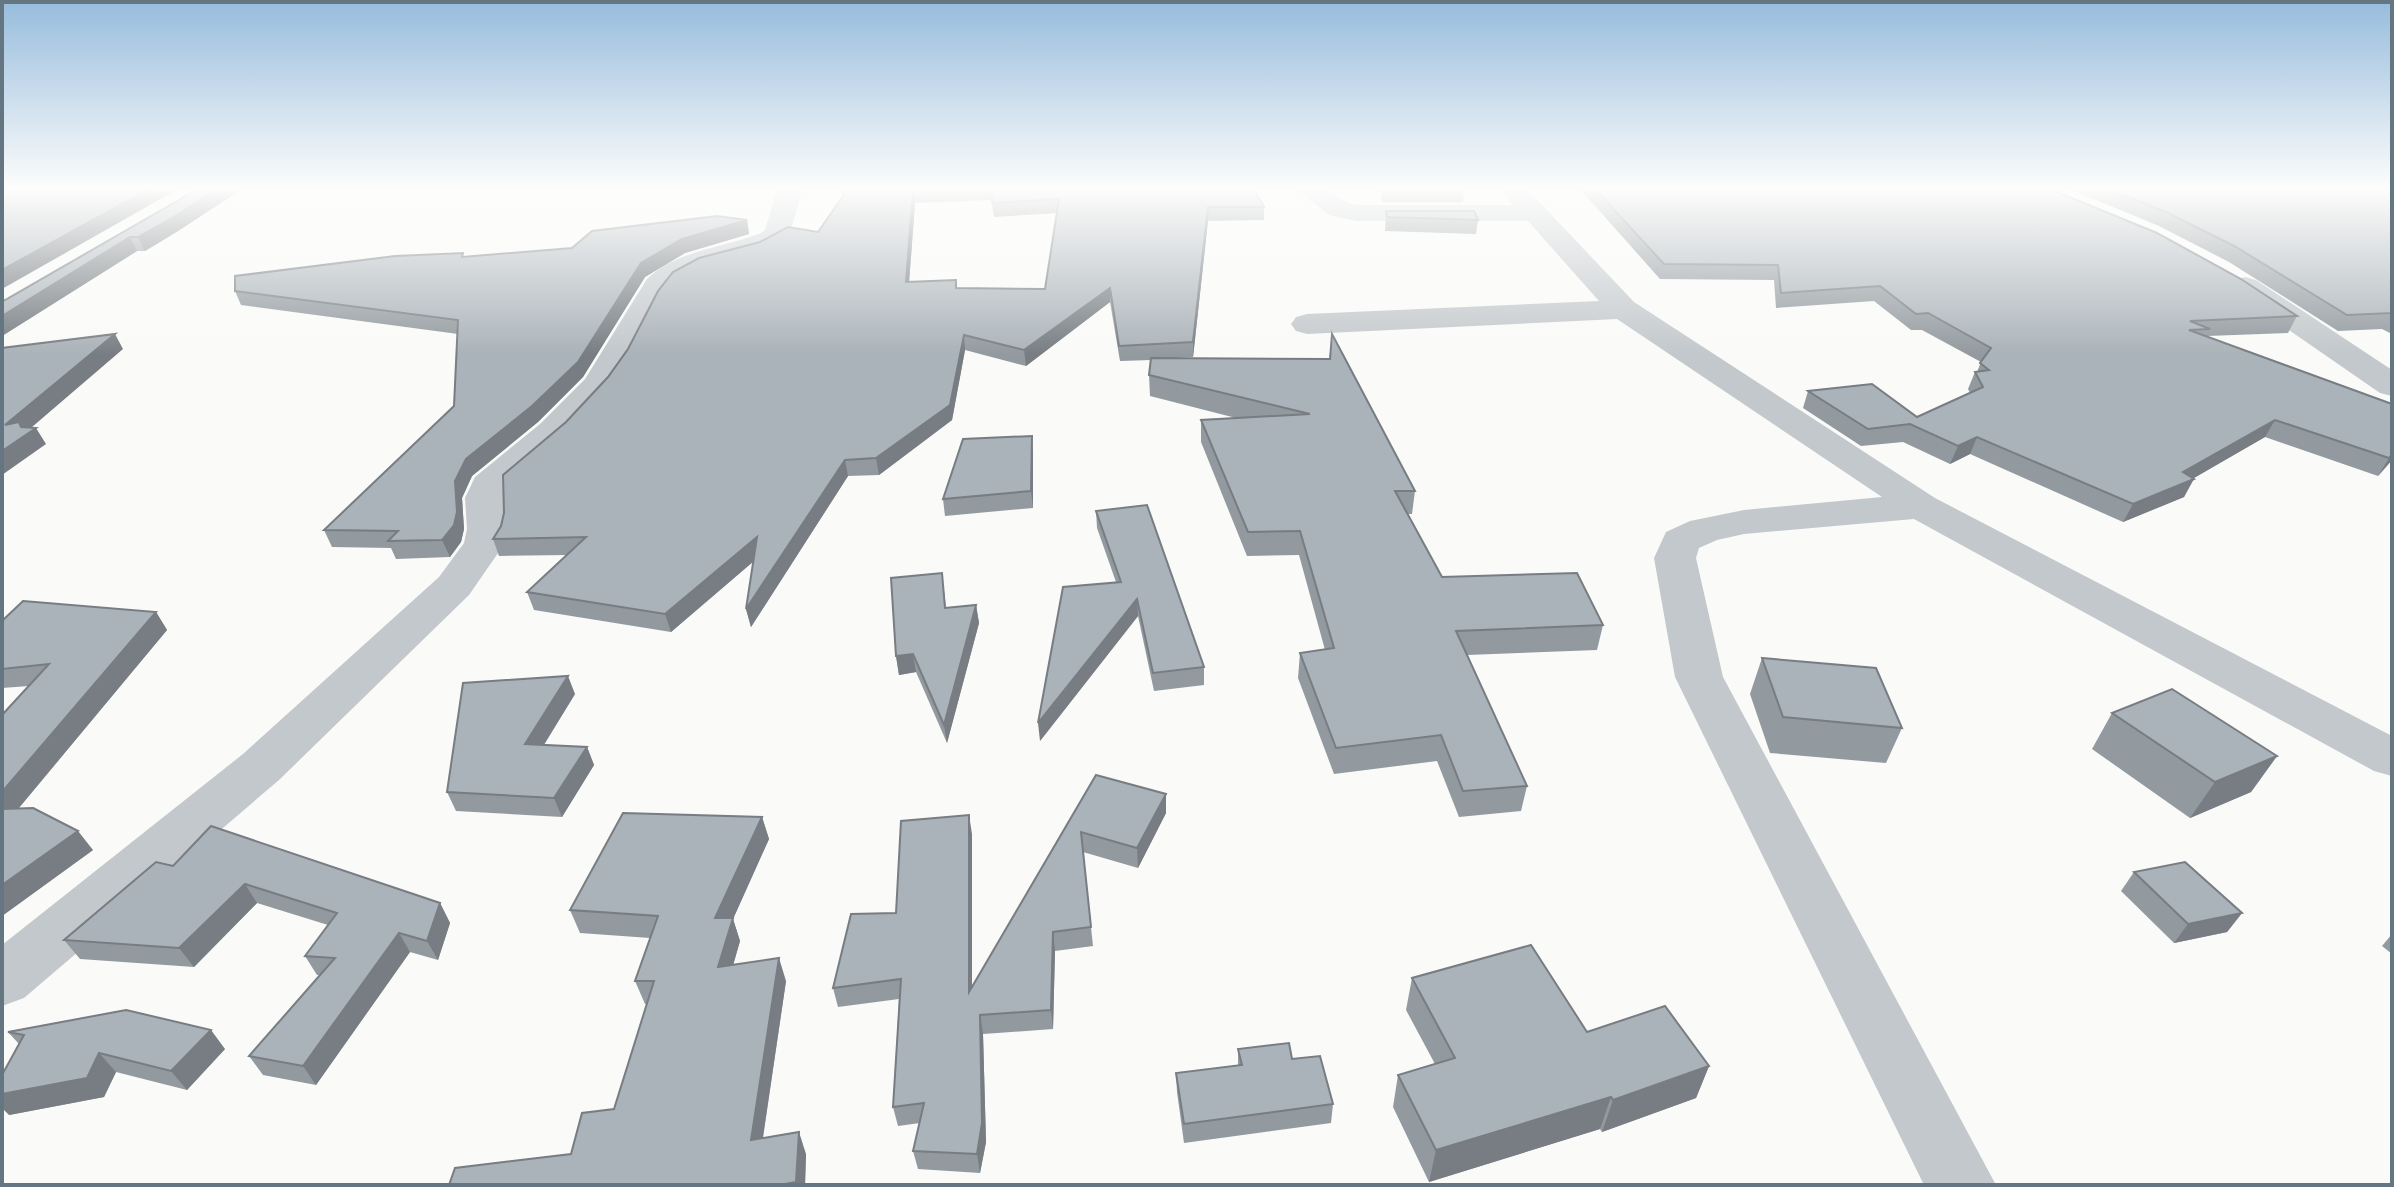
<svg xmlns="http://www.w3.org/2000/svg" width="2394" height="1187" viewBox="0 0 2394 1187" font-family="Quicksand,sans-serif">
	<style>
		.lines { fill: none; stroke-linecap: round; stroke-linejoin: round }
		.minor { fill: #c3c8cc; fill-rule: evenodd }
		.wall { fill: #929a9f; fill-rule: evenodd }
		.shaded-wall { fill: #777d82 }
		.building { fill: #aab3b9; stroke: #777d82; stroke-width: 2 }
	</style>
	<rect width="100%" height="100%" fill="#fafaf8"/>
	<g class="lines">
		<!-- minor -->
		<g class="minor">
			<path d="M 777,189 L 803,189 L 788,239 C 757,266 706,256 675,284 C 650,308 642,346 623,374 C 592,420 549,455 506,490 L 508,529 L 505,543 L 469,595 L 279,780 L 24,998 L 2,1006 L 2,945 L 243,754 L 439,577 L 464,543 L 467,529 L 465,498 L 475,477 L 540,424 L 585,379 L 647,279 C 677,250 723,248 761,233 L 765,230 Z"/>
			<path d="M 1296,189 L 1326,189 L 1347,203 L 1356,205 L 1513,205 L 1500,189 L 1527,189 L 1634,302 L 1935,498 L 2392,736 L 2392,776 L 2374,771 L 1914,519 L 1744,534 L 1717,540 L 1699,548 L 1696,558 L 1723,677 L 1996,1185 L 1924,1185 L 1675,677 L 1654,558 L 1666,532 L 1690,521 L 1744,510 L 1882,497 L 1617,319 L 1307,334 L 1296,331 L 1291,324 L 1296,317 L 1307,314 L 1599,301 L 1528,221 L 1356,221 L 1329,215 Z"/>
			<path d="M 2245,277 L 2256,280 L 2392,370 L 2392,396 L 2380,393 L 2234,292 L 2230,286 L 2234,280 Z"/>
		</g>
	</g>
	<!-- wall -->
	<g class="wall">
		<path d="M 198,189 L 242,189 L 178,231 L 145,251 L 137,251 L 2,336 L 2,301 L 5,300 Z"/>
		<path d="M 843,189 L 1254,189 L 1264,207 L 1264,220 L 1208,221 L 1193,357 L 1175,358 L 1330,359 L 1415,491 L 1412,514 L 1408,514 L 1442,577 L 1603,625 L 1597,650 L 1467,655 L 1527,786 L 1521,811 L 1459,817 L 1437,761 L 1334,774 L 1298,678 L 1300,653 L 1325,650 L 1299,555 L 1247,556 L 1201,442 L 1201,420 L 1236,418 L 1150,396 L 1149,375 L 1151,360 L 1120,361 L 1110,302 L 1026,366 L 965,350 L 952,420 L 879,475 L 848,476 L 751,627 L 746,609 L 754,561 L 671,632 L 534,610 L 527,592 L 567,555 L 499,556 L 493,539 L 818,232 L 843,196 ZM 991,200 L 994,217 L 1057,213 L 1045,289 L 957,288 L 956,280 L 909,282 L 915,203 Z"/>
		<path d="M 1381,189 L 1464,189 L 1463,202 L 1382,202 Z"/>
		<path d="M 1580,189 L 2050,189 L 2297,316 L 2288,333 L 2207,336 L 2392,460 L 2378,476 L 2265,437 L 2193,478 L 2184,497 L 2123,522 L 1970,454 L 1950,464 L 1903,442 L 1861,446 L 1803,408 L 1808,391 L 1917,417 L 1970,393 L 1968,389 L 1975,372 L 1977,372 L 1981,362 L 1922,330 L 1911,330 L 1874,301 L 1776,308 L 1774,280 L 1660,279 Z"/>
		<path d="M 2063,189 L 2392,189 L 2392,334 L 2382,329 L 2338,331 L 2229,262 L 2159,226 L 2077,192 Z"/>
		<path d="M 1386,211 L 1478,220 L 1476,234 L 1385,231 Z"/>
		<path d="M 747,220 L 749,234 L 685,253 L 645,277 L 583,377 L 538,422 L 472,476 L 462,498 L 464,529 L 461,542 L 450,557 L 396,559 L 391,548 L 332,547 L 324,530 L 454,406 L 458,334 L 241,305 L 235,291 L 464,257 L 572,248 Z"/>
		<path d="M 1033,452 L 1033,508 L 945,516 L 943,499 Z"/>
		<path d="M 1096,511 L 1204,667 L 1204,685 L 1154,691 L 1138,616 L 1040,741 L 1116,582 L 1097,528 Z"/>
		<path d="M 942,573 L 946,608 L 976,605 L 979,623 L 947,743 L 916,672 L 899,675 L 896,656 Z"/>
		<path d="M 156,612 L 167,630 L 19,808 L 93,850 L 2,916 L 29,686 L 2,688 L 2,621 Z"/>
		<path d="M 1762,658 L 1902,728 L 1886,763 L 1770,753 L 1750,694 Z"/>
		<path d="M 575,694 L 544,745 L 587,747 L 594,765 L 562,817 L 456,811 L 447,792 Z"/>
		<path d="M 2112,713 L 2277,756 L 2251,792 L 2190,818 L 2092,749 Z"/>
		<path d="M 1096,775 L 1166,794 L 1166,813 L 1138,868 L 1083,852 L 1093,946 L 1055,951 L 1053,1029 L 983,1034 L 986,1142 L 980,1173 L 918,1169 L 913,1151 L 920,1123 L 898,1126 L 893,1107 L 899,999 L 838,1007 L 833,988 L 896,913 L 972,834 L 972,987 Z"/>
		<path d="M 762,817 L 769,839 L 733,919 L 740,941 L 733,965 L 786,981 L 763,1138 L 806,1154 L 805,1185 L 442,1185 L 449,1185 L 571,1154 L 614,1109 L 647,1004 L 645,1004 L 635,981 L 650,938 L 580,933 L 570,910 Z"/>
		<path d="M 173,866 L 440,903 L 450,923 L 438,960 L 410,952 L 316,1085 L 263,1075 L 249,1056 L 320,975 L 317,975 L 305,956 L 328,925 L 257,903 L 194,967 L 80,959 L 64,940 Z"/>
		<path d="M 2134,872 L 2242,913 L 2227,932 L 2174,943 L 2121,891 Z"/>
		<path d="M 2392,934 L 2392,954 L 2382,946 Z"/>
		<path d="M 1412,978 L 1587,1032 L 1709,1066 L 1696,1098 L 1602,1132 L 1600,1129 L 1429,1182 L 1393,1107 L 1398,1075 L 1435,1064 L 1406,1010 Z"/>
		<path d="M 8,1032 L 225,1049 L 187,1090 L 116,1072 L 104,1097 L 9,1115 L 19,1044 Z"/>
		<path d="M 1238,1049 L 1292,1059 L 1333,1104 L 1331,1123 L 1184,1143 L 1177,1092 L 1176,1073 L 1238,1065 Z"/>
	</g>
	<!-- shaded-wall -->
	<g class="shaded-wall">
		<path d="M 149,189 L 178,189 L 2,289 L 2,270 Z"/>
		<path d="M 217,189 L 242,189 L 178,231 L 145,251 L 138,237 Z"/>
		<path d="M 913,190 L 915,203 L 908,297 L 906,282 Z"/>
		<path d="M 1208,207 L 1208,221 L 1193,357 L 1193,342 Z"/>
		<path d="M 747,220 L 749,234 L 685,253 L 645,277 L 583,377 L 538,422 L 472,476 L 462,498 L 464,529 L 461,542 L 450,557 L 442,540 L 455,481 L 466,459 L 641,263 L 682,239 Z"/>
		<path d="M 130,237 L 137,251 L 2,336 L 2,316 Z"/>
		<path d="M 1110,288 L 1110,302 L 1026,366 L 1024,350 Z"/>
		<path d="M 115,334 L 123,349 L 25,433 L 36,428 L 46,444 L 2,475 L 2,451 L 5,425 Z"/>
		<path d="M 964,335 L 965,350 L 952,420 L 879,475 L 876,458 Z"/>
		<path d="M 2275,420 L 2265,437 L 2189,481 L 2194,479 L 2184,497 L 2123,522 L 2133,504 L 2183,472 Z"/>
		<path d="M 1032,436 L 1033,452 L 1033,508 L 1031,491 Z"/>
		<path d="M 1977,437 L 1970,454 L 1950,464 L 1958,446 Z"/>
		<path d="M 2392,455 L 2392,460 L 2378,476 L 2389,458 Z"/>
		<path d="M 845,460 L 848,476 L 751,627 L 746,609 Z"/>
		<path d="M 757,537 L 762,554 L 671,632 L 665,614 Z"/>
		<path d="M 1137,599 L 1138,616 L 1040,741 L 1038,723 Z"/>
		<path d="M 976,605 L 979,623 L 947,743 L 944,725 Z"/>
		<path d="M 156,612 L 167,630 L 2,828 L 2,792 Z"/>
		<path d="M 913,654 L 916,672 L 899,675 L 896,656 Z"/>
		<path d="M 568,676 L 575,694 L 533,762 L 525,744 Z"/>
		<path d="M 587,747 L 594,765 L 562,817 L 554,798 Z"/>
		<path d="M 2277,756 L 2251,792 L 2190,818 L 2215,782 Z"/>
		<path d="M 1166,794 L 1166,813 L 1138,868 L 1137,848 Z"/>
		<path d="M 969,815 L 972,834 L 972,1011 L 969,992 Z"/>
		<path d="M 762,817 L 769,839 L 733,919 L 740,941 L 726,990 L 718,967 L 715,918 Z"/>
		<path d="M 78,831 L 93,850 L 2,916 L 2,885 Z"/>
		<path d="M 245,884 L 257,903 L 194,967 L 179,948 Z"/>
		<path d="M 440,903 L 450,923 L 438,960 L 427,941 Z"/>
		<path d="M 2242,913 L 2227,932 L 2174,943 L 2188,924 Z"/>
		<path d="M 1053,932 L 1055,951 L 1053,1029 L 1051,1010 Z"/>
		<path d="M 399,933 L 410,952 L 316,1085 L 303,1066 Z"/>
		<path d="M 779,958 L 786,981 L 759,1163 L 751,1140 Z"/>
		<path d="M 980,1015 L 983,1034 L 986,1142 L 980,1173 L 977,1154 Z"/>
		<path d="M 211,1030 L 225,1049 L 187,1090 L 171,1071 Z"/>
		<path d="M 99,1053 L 116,1072 L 104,1097 L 9,1115 L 2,1108 L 2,1094 Z"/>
		<path d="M 1709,1066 L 1696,1098 L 1602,1132 L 1613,1100 Z"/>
		<path d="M 1611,1097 L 1600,1129 L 1429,1182 L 1436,1150 Z"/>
		<path d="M 799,1132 L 806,1154 L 805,1185 L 798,1185 L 796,1182 Z"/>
	</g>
	<!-- building -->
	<g class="building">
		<path d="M 2,189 L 149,189 L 2,270 Z"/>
		<path d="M 198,189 L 217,189 L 172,218 L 138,237 L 130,237 L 2,316 L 2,301 L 5,300 Z"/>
		<path d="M 843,189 L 951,189 L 913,190 L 906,282 L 956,280 L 956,288 L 1045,289 L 1059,199 L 993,203 L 990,189 L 1254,189 L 1264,207 L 1208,207 L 1193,342 L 1119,346 L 1110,288 L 1024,350 L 964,335 L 950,405 L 876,458 L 845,460 L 746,609 L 757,537 L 665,614 L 527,592 L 586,537 L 493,539 L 501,526 L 504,513 L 503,475 L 566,422 L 608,377 L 628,349 L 658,291 L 673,272 L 699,258 L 760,242 L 788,227 L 818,232 L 843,196 Z"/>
		<path d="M 1595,189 L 2050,189 L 2157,233 L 2241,279 L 2297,316 L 2190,321 L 2210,329 L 2189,330 L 2392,404 L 2392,455 L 2389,458 L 2275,420 L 2183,472 L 2194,479 L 2133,504 L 1977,437 L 1958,446 L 1910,424 L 1868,429 L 1808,391 L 1872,384 L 1917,417 L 1983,387 L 1975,372 L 1989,370 L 1980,363 L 1991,348 L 1928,313 L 1916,314 L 1880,286 L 1781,293 L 1778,265 L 1664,264 Z"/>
		<path d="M 2109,189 L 2392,189 L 2392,313 L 2347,315 L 2236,247 L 2166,212 Z"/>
		<path d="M 1386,211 L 1474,211 L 1478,220 L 1387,217 Z"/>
		<path d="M 717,216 L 747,220 L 682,239 L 641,263 L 578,362 L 532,406 L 466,459 L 455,481 L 457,512 L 454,525 L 442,540 L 388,541 L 398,531 L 324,530 L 454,406 L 458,320 L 235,291 L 235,276 L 395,256 L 463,253 L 462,257 L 572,248 L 592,231 Z"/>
		<path d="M 115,334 L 5,425 L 19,422 L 21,427 L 36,428 L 2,451 L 2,348 Z"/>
		<path d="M 1332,334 L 1415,491 L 1395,491 L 1442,577 L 1577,573 L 1603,625 L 1456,631 L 1527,786 L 1463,791 L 1441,735 L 1336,748 L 1300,653 L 1334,648 L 1300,531 L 1248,532 L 1201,420 L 1310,414 L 1149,375 L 1151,358 L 1330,359 Z"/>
		<path d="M 1032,436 L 1031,491 L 943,499 L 963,439 Z"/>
		<path d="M 1147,505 L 1204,667 L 1153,673 L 1137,599 L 1038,723 L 1063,587 L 1121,582 L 1096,511 Z"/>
		<path d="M 942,573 L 945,608 L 976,605 L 944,725 L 913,654 L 896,656 L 891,578 Z"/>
		<path d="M 23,601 L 156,612 L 2,792 L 2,715 L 49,664 L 2,669 L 2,621 Z"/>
		<path d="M 1762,658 L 1876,668 L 1902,728 L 1783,717 Z"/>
		<path d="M 568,676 L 525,744 L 587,747 L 554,798 L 447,792 L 463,683 Z"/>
		<path d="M 2172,689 L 2277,756 L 2215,782 L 2112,713 Z"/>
		<path d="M 1096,775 L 1166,794 L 1137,848 L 1081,832 L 1091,927 L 1053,932 L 1051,1010 L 980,1015 L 982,1123 L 977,1154 L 913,1151 L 924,1103 L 893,1107 L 901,979 L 833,988 L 851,914 L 896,913 L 901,821 L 969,815 L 969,992 Z"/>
		<path d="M 33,808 L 78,831 L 2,885 L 2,809 Z"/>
		<path d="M 623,813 L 762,817 L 715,918 L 733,918 L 718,967 L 779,958 L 751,1140 L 799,1132 L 796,1182 L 779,1185 L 442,1185 L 449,1185 L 455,1168 L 571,1154 L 582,1113 L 614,1109 L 654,981 L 635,981 L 658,916 L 570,910 Z"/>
		<path d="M 211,826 L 440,903 L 427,941 L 399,933 L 303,1066 L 249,1056 L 335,958 L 305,956 L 337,913 L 245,884 L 179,948 L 64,940 L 156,862 L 173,866 Z"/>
		<path d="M 2185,862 L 2242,913 L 2188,924 L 2134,872 Z"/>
		<path d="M 1531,945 L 1587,1032 L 1665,1006 L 1709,1066 L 1613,1100 L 1611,1097 L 1436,1150 L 1398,1075 L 1455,1058 L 1412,978 Z"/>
		<path d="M 126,1010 L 211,1030 L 171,1071 L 99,1053 L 87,1078 L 2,1094 L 2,1075 L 24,1035 L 8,1032 Z"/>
		<path d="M 1289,1043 L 1292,1059 L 1320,1056 L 1333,1104 L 1184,1124 L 1176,1073 L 1242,1065 L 1238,1049 Z"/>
	</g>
	<!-- sky -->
	<linearGradient id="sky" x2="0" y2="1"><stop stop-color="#96bcdc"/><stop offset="0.53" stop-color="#fdfdfc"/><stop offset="1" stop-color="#fdfdfc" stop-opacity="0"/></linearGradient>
	<rect width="2394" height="355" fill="url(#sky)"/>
	<!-- border -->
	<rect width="2394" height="1187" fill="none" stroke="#657683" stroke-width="8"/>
</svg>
